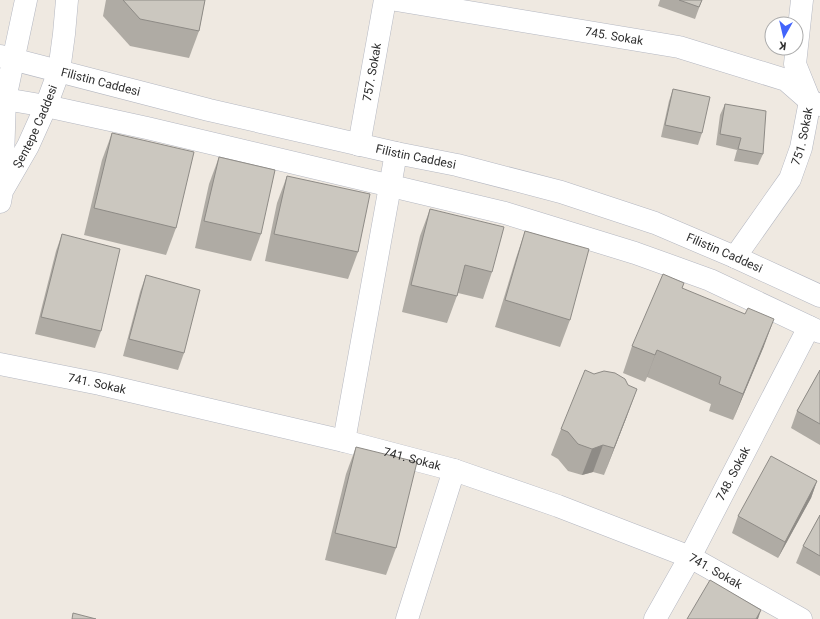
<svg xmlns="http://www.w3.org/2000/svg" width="820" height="619" viewBox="0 0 820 619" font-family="Roboto,sans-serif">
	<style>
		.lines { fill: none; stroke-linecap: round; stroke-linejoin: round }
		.minor-casing { stroke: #b4b7c1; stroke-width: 23 }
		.tertiary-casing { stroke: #b4b7c1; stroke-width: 23 }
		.minor { stroke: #fff; stroke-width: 22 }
		.tertiary { stroke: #fff; stroke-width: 22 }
		.wall { fill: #afaba4 }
		.shaded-wall { fill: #8e8b86 }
		.building { fill: #cbc7bf; stroke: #8e8b86 }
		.labels { text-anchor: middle; stroke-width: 3; stroke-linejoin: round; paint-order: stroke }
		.street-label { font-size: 12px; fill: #2e2e2e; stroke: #fff }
	</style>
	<rect width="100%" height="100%" fill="#efe9e1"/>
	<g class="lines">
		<!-- minor casing -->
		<g class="minor-casing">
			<g id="minor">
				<path id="s1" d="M 396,0 L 679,47 L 786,80 L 810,101 L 820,105"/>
				<path id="s2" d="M 359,145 L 385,0"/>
				<path id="s3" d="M 735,257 L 790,179 L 801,148 L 810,101 L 795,64 L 802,0"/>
				<path id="s4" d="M 0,364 L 100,384 L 344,441 L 454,470 L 558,506 L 690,557 L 801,619"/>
				<path d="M 344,441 L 396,153"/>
				<path d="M 407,619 L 454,470"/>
				<path id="s5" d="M 655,619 L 690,557 L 809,327"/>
			</g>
		</g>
		<!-- tertiary casing -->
		<g class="tertiary-casing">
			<g id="tertiary">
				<path id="s6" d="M 0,56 L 209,110 L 396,153 L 457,165 L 561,192 L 655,223 L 735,257 L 820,296"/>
				<path d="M 0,97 L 5,99 L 46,106 L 147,128 L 505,213 L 635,253 L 710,280 L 820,332"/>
				<path d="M 2,188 L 5,99 L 26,0"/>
				<path id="s7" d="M 0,202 L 2,191 L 28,146 L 46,106 L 59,71 L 64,34 L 67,0"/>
			</g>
		</g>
		<!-- minor -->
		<use href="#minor" class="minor"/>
		<!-- tertiary -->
		<use href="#tertiary" class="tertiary"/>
	</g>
	<!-- wall -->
	<g class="wall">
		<path d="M 106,0 L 205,0 L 199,31 L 189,58 L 130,46 L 103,16 Z"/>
		<path d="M 660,0 L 702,0 L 695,19 L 658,6 Z"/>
		<path d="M 673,89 L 702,133 L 698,145 L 661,137 L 669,101 Z"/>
		<path d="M 725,104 L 763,154 L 758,165 L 734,161 L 737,150 L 716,145 L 720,115 Z"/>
		<path d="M 112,133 L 176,228 L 166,255 L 84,235 L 102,160 Z"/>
		<path d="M 219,157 L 261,234 L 251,261 L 195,248 L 209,184 Z"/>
		<path d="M 287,176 L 358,252 L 348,279 L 265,261 L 277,203 Z"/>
		<path d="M 430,209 L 492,272 L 483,299 L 458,293 L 447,323 L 402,312 L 420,236 Z"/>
		<path d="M 525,231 L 570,320 L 560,347 L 495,327 L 516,258 Z"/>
		<path d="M 62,234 L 101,331 L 95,348 L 35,334 L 56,251 Z"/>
		<path d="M 146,275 L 184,353 L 178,370 L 123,356 L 140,292 Z"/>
		<path d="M 682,288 L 764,346 L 733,420 L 709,411 L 711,404 L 647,377 L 645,382 L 623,373 L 632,346 Z"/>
		<path d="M 820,370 L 820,445 L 791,428 L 797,411 Z"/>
		<path d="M 594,374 L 627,416 L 604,475 L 593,472 L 582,475 L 568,471 L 558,459 L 551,455 L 561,429 Z"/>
		<path d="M 356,447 L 396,548 L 386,575 L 325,560 L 346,474 Z"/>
		<path d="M 817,481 L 811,498 L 778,558 L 732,533 L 738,516 Z"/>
		<path d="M 820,515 L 820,576 L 796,563 L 803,546 Z"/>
	</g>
	<!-- shaded-wall -->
	<g class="shaded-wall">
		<path d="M 774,319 L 764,346 L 733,420 L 743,394 Z"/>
		<path d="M 657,350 L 647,377 L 645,382 L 655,355 Z"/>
		<path d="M 637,389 L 627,416 L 604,475 L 614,448 Z"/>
		<path d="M 603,445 L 593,472 L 582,475 L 592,449 Z"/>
		<path d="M 817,481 L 811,498 L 778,558 L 785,542 Z"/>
		<path d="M 761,610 L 758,619 L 756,619 Z"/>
	</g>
	<!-- building -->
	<g class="building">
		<path d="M 123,0 L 205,0 L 199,31 L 140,19 Z"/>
		<path d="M 679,0 L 702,0 L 699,7 Z"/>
		<path d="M 673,89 L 710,97 L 702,133 L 665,125 Z"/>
		<path d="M 725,104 L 766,111 L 763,154 L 738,149 L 741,138 L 720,134 Z"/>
		<path d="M 112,133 L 194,152 L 176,228 L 94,208 Z"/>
		<path d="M 219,157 L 275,170 L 261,234 L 204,221 Z"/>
		<path d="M 287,176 L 370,194 L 358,252 L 274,234 Z"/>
		<path d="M 430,209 L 504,227 L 492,272 L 465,265 L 457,296 L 411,285 Z"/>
		<path d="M 525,231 L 589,249 L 570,320 L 505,300 Z"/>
		<path d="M 62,234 L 120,249 L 101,331 L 41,317 Z"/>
		<path d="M 663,274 L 684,283 L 682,288 L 745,314 L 748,308 L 774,319 L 743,394 L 719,384 L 721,377 L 657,350 L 655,355 L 632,346 Z"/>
		<path d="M 146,275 L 200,290 L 184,353 L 129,339 Z"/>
		<path d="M 585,370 L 594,374 L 604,371 L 615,373 L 625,379 L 628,385 L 637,389 L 614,448 L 603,445 L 592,449 L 578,444 L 568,432 L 561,429 Z"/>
		<path d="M 820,370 L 820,424 L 797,411 Z"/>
		<path d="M 356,447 L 417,462 L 396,548 L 335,533 Z"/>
		<path d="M 771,456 L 817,481 L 785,542 L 738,516 Z"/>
		<path d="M 820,515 L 820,556 L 803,546 Z"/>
		<path d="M 710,580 L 761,610 L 756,619 L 687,619 Z"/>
		<path d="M 73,613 L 96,619 L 72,619 Z"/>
	</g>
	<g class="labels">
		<!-- street labels -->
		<g class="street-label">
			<text dy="4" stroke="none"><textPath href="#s1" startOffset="221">745. Sokak</textPath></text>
			<text dy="4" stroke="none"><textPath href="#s2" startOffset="74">757. Sokak</textPath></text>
			<text dy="4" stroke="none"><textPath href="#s6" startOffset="104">Filistin Caddesi</textPath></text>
			<text dy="4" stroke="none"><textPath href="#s7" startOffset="84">Şentepe Caddesi</textPath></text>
			<text dy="4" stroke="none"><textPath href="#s3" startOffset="140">751. Sokak</textPath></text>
			<text dy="4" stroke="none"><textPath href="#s6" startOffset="428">Filistin Caddesi</textPath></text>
			<text dy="4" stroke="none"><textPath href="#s6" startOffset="752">Filistin Caddesi</textPath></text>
			<text dy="4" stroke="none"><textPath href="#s4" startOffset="99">741. Sokak</textPath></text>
			<text dy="4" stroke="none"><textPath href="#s4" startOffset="423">741. Sokak</textPath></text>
			<text dy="4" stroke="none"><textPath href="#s5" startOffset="165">748. Sokak</textPath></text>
			<text dy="4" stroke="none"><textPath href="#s4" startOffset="747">741. Sokak</textPath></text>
		</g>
	</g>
	<!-- north arrow -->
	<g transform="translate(784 36) rotate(188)"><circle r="19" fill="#ffffff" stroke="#ababab"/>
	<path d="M0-3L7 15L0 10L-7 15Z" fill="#4264fb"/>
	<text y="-6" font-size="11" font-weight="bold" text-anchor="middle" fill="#2e2e2e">K</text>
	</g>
</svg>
